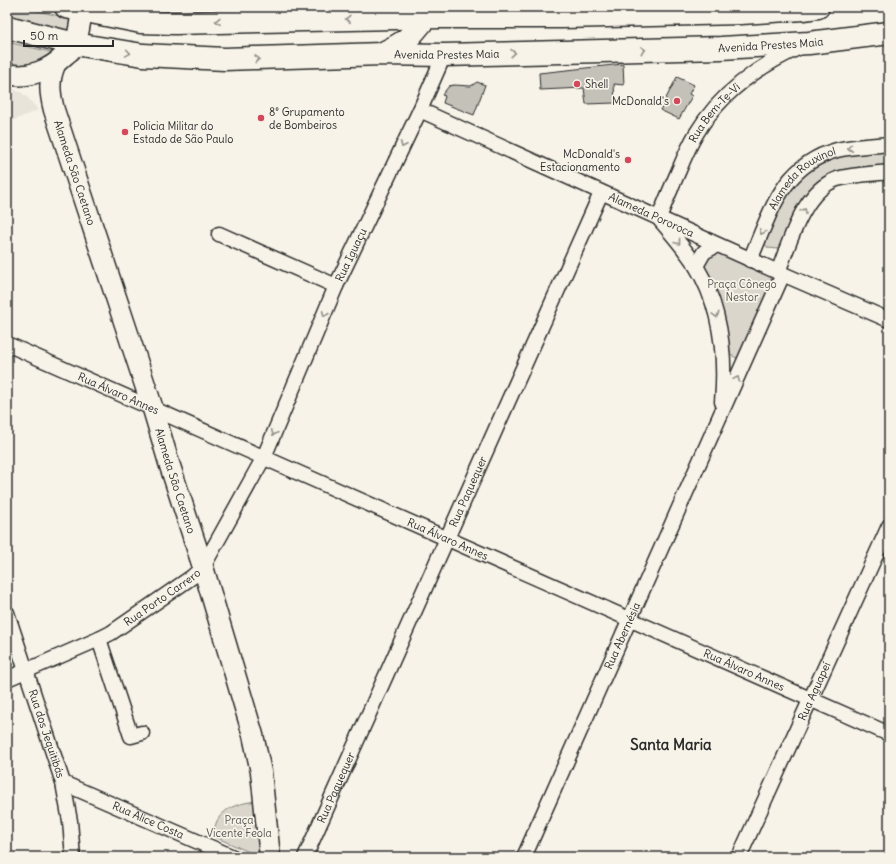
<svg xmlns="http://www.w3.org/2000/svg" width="896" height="864" viewBox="0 0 896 864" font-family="Delius,sans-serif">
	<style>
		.built { fill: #e8e4da }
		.green { fill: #dad6cc; stroke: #82807c }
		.building { fill: #c4c1b9; stroke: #2b2b2b }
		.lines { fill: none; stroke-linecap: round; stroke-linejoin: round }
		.street-casing { stroke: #2b2b2b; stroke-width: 17 }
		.secondary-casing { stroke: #2b2b2b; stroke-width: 23 }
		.highway-casing { stroke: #2b2b2b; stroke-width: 25 }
		.street { stroke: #f7f3e8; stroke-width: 14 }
		.secondary { stroke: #f7f3e8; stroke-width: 20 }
		.highway { stroke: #f7f3e8; stroke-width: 22 }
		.oneway { stroke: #918f8a }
		.poi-dot { fill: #d1495b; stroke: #f7f3e8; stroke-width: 1.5 }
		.labels { text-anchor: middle; stroke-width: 3.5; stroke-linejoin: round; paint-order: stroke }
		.street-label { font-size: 11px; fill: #2b2b2b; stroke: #f7f3e8 }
		.poi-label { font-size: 11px; fill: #2b2b2b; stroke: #f7f3e8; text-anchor: start }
		.park-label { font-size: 11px; fill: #575653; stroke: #f7f3e8 }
		.district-label { font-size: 15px; font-weight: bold; fill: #2b2b2b; stroke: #f7f3e8 }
	</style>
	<rect width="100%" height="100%" fill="#f7f3e8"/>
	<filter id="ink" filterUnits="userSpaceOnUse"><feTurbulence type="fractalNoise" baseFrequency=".025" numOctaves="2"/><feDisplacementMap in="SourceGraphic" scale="8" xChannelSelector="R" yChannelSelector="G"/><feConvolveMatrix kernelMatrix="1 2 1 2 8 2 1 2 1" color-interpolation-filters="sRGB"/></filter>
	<g filter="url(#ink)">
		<!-- built -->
		<path class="built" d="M 7,86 L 22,93 L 28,98 L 38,110 L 7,123 Z"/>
		<!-- green -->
		<g class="green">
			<path d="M 7,7 L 22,7 L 71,19 L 67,36 L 7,21 Z"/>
			<path d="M 7,42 L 55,53 L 32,66 L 7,65 Z"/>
			<path d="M 889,148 L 889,167 L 832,176 L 781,247 L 778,249 L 768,248 L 765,244 L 764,240 L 779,207 L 802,174 L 828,158 Z"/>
			<path d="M 715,253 L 722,254 L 766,273 L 771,277 L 771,287 L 740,355 L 736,358 L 730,354 L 726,331 L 704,268 L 706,259 Z"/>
			<path d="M 256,801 L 260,856 L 258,856 L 213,836 C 214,831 215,825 217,821 C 225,806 242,803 256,801 Z"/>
		</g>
		<!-- building -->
		<g class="building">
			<path d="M 623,64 L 624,85 L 614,84 L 615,103 L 586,104 L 584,88 L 540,90 L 539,73 Z"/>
			<path d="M 677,77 L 694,85 L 689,94 L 692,96 L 679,119 L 660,110 Z"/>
			<path d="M 477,82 L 485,85 L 474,115 L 443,103 L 445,96 L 442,95 L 449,86 L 454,85 L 471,86 Z"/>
		</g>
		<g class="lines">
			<!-- street casing -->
			<g class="street-casing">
				<g id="street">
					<path id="s1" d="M 420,110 L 778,272 L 889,320"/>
					<path id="s2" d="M 659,218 C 665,202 672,186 679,170 C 684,158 689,146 696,134 C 719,95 758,66 800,47"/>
					<path d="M 660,220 C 673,235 686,250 696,266 C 721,307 726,356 722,402"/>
					<path d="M 219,234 L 336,286"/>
					<path id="s3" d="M 750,260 C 771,212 782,165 837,150 C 854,146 872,146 889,144"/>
					<path d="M 696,266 L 704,252 L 717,245"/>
					<path d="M 778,272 C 790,242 803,191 837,179 C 854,174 872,174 889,172"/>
					<path id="s4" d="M 7,344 L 889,734"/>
					<path id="s5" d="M 7,613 L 63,783 L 70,821 L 73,857"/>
					<path d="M 99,639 L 131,736 L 142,733"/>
					<path id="s6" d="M 7,679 L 99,639 L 111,633 L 192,577 L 203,567 L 264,457 L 336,286 L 420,110 L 444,55"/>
					<path id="s7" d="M 63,783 L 233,857"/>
					<path id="s8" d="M 305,857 L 601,193"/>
					<path id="s9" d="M 524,857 L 783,274"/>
					<path id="s10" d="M 739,857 L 889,526"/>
				</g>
			</g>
			<!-- secondary casing -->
			<g class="secondary-casing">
				<g id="secondary">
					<path id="s11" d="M 55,65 C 48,81 50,94 54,110 L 153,409 L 169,463 L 203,567 L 253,735 L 261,772 L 270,857"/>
					<path d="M 7,74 C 29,79 50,70 65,55 C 69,52 74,48 75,43 C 79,34 81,17 82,7"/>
				</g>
			</g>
			<!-- highway casing -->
			<g class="highway-casing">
				<g id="highway">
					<path d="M 66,7 L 141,22 L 175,23 L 440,17 L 562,17 L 741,13 L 803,9 L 818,7"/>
					<path id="s12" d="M 7,27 L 75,44 L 143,55 L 225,59 L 382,54 L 444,55 L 721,48 L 809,43 L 889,33"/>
					<path d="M 383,53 C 406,42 410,38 426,17"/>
				</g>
			</g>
			<!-- street -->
			<use href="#street" class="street"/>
			<!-- secondary -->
			<use href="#secondary" class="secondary"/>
			<!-- highway -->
			<use href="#highway" class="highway"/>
		</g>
		<!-- one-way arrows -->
		<defs><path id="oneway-chevron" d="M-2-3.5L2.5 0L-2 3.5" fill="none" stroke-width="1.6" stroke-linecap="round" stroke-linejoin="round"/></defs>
		<g class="oneway">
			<use href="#oneway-chevron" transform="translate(348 19) rotate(179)"/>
			<use href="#oneway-chevron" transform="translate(218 21) rotate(179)"/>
			<use href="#oneway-chevron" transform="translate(643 50) rotate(-2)"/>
			<use href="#oneway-chevron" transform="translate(128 53) rotate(9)"/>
			<use href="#oneway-chevron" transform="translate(513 53) rotate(-1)"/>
			<use href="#oneway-chevron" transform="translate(257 59) rotate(-2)"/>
			<use href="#oneway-chevron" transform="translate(403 145) rotate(115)"/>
			<use href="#oneway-chevron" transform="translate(850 148) rotate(173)"/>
			<use href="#oneway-chevron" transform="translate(804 211) rotate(-60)"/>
			<use href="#oneway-chevron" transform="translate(762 232) rotate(114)"/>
			<use href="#oneway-chevron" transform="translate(678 242) rotate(53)"/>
			<use href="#oneway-chevron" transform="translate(325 314) rotate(113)"/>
			<use href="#oneway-chevron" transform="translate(716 315) rotate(76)"/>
			<use href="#oneway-chevron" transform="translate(737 379) rotate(-66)"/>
			<use href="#oneway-chevron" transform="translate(274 433) rotate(113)"/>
		</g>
	</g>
	<!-- markers -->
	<g class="poi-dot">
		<circle cx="577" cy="84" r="4"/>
		<circle cx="677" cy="101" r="4"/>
		<circle cx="261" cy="118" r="4"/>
		<circle cx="125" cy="132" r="4"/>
		<circle cx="628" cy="160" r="4"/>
	</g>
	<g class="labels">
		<!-- street labels -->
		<g class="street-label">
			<text dy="4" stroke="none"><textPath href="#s12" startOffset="767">Avenida Prestes Maia</textPath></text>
			<text dy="4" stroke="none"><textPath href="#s12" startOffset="443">Avenida Prestes Maia</textPath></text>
			<text dy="4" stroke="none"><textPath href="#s2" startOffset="120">Rua Bem-Te-Vi</textPath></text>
			<text dy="4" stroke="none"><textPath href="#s11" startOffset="112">Alameda São Caetano</textPath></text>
			<text dy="4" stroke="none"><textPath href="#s3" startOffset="100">Alameda Rouxinol</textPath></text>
			<text dy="4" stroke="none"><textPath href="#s1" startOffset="254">Alameda Pororoca</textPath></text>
			<text dy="4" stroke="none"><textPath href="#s6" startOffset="573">Rua Iguaçu</textPath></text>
			<text dy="4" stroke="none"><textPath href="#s4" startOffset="122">Rua Álvaro Annes</textPath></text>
			<text dy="4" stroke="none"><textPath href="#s11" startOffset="436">Alameda São Caetano</textPath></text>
			<text dy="4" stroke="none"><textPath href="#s8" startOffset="400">Rua Paquequer</textPath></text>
			<text dy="4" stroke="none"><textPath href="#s4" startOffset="482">Rua Álvaro Annes</textPath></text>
			<text dy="4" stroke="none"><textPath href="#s6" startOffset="176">Rua Porto Carrero</textPath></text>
			<text dy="4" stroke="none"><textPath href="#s9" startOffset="242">Rua Abernésia</textPath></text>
			<text dy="4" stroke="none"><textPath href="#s4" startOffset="806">Rua Álvaro Annes</textPath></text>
			<text dy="4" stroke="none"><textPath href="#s10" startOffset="182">Rua Aguapeí</textPath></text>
			<text dy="4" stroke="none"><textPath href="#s5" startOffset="127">Rua dos Jequitibás</textPath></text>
			<text dy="4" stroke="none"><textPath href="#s8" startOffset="76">Rua Paquequer</textPath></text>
			<text dy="4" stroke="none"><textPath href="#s7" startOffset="93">Rua Alice Costa</textPath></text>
		</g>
		<!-- poi labels -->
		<g class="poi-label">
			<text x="585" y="88">Shell</text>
			<text x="669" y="105" text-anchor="end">McDonald's</text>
			<text x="269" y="116">8° Grupamento<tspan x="269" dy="13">de Bombeiros</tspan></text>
			<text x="133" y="130">Policia Militar do<tspan x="133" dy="13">Estado de São Paulo</tspan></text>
			<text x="620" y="158" text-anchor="end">McDonald's<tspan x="620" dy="13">Estacionamento</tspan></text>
		</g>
		<!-- park labels -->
		<g class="park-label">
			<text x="742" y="288">Praça Cônego<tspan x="742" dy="13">Nestor</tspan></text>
			<text x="239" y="824">Praça<tspan x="239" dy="13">Vicente Feola</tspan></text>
		</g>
		<!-- district labels -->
		<g class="district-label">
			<text x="671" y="750">Santa Maria</text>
		</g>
	</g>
	<!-- margin -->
	<rect width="896" height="864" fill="none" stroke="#f7f3e8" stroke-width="24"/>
	<rect x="12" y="12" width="872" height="840" fill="none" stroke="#2b2b2b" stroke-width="1.5" filter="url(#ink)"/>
	<!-- scale -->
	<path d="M24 40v6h89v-6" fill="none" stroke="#2b2b2b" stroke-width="2"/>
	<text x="30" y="40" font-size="12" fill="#2b2b2b" stroke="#f7f3e8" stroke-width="3" paint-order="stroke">50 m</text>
</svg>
